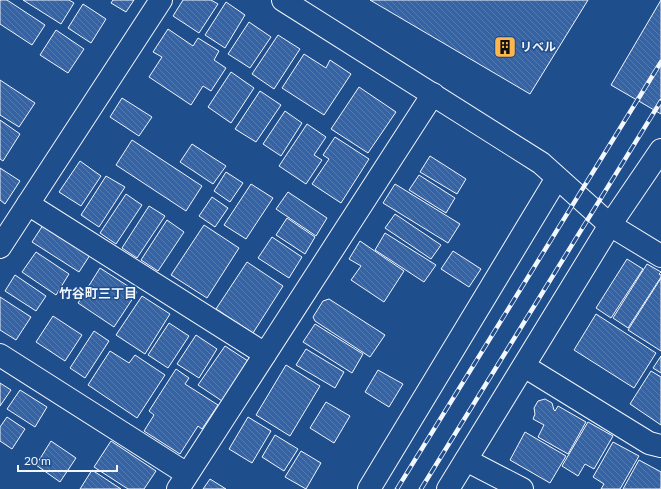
<svg xmlns="http://www.w3.org/2000/svg" width="661" height="489" viewBox="0 0 661 489" font-family="Lato,'Noto Sans JP',sans-serif">
	<style>
		.building { fill: url(#building-back-hatch); stroke: #f2f6ff }
		.lines { fill: none; stroke-linecap: round; stroke-linejoin: round }
		.street-casing { stroke: #f2f6ff; stroke-width: 24 }
		.secondary-casing { stroke: #f2f6ff; stroke-width: 24 }
		.street { stroke: #1f4e8c; stroke-width: 22 }
		.secondary { stroke: #1f4e8c; stroke-width: 22 }
		.rail-casing { stroke: #f2f6ff; stroke-width: 4.5 }
		.rail { stroke: #1f4e8c; stroke-width: 3; stroke-dasharray: 9; stroke-linecap: butt }
		.labels { text-anchor: middle; stroke-width: 3; stroke-linejoin: round; paint-order: stroke }
		.poi-label { font-size: 12px; font-weight: bold; fill: #f2f6ff; stroke: #1f4e8c; text-anchor: start }
		.neighbourhood-label { font-size: 13px; font-weight: bold; fill: #f2f6ff; stroke: #1f4e8c }
	</style>
	<defs>
		<pattern id="building-back-hatch" width="6" height="6" patternUnits="userSpaceOnUse"><rect width="6" height="6" fill="#3563a3"/><path d="M-1 5l2 2M0 0l6 6M5-1l2 2" fill="none" stroke="#537ab1"/></pattern>
	</defs>
	<rect width="100%" height="100%" fill="#1f4e8c"/>
	<!-- building -->
	<g class="building">
		<path d="M 0,0 L 7,0 L 45,25 L 32,45 L 0,24 Z"/>
		<path d="M 23,0 L 69,0 L 74,3 L 61,24 Z"/>
		<path d="M 113,0 L 134,0 L 126,12 L 111,3 Z"/>
		<path d="M 183,0 L 211,0 L 218,4 L 199,33 L 173,16 Z"/>
		<path d="M 370,0 L 588,0 L 530,94 Z"/>
		<path d="M 661,0 L 661,114 L 611,85 Z"/>
		<path d="M 226,2 L 245,15 L 225,48 L 205,35 Z"/>
		<path d="M 83,4 L 106,19 L 91,43 L 68,28 Z"/>
		<path d="M 249,22 L 271,37 L 250,68 L 228,54 Z"/>
		<path d="M 168,29 L 193,46 L 198,38 L 219,51 L 214,60 L 226,68 L 211,91 L 203,86 L 191,105 L 149,77 L 162,57 L 153,52 Z"/>
		<path d="M 56,30 L 84,49 L 68,73 L 40,55 Z"/>
		<path d="M 278,35 L 300,49 L 274,89 L 252,74 Z"/>
		<path d="M 304,54 L 326,68 L 330,60 L 351,74 L 324,115 L 282,88 Z"/>
		<path d="M 231,72 L 254,88 L 231,123 L 208,107 Z"/>
		<path d="M 0,80 L 35,103 L 19,127 L 0,115 Z"/>
		<path d="M 359,87 L 396,112 L 368,153 L 331,129 Z"/>
		<path d="M 260,91 L 281,105 L 256,142 L 235,129 Z"/>
		<path d="M 122,98 L 152,117 L 139,136 L 110,117 Z"/>
		<path d="M 285,111 L 302,123 L 281,156 L 263,144 Z"/>
		<path d="M 0,120 L 20,134 L 3,161 L 0,159 Z"/>
		<path d="M 307,124 L 326,137 L 314,155 L 322,160 L 306,184 L 279,166 Z"/>
		<path d="M 335,137 L 369,159 L 341,203 L 312,184 L 329,159 L 323,155 Z"/>
		<path d="M 132,140 L 202,186 L 186,211 L 116,165 Z"/>
		<path d="M 192,144 L 226,166 L 213,184 L 180,162 Z"/>
		<path d="M 430,156 L 466,179 L 457,194 L 420,172 Z"/>
		<path d="M 80,161 L 101,176 L 81,206 L 59,192 Z"/>
		<path d="M 0,168 L 20,181 L 5,204 L 0,200 Z"/>
		<path d="M 226,172 L 243,183 L 230,202 L 214,191 Z"/>
		<path d="M 419,175 L 455,198 L 446,213 L 409,190 Z"/>
		<path d="M 106,176 L 125,187 L 99,227 L 81,215 Z"/>
		<path d="M 251,184 L 273,198 L 246,239 L 224,225 Z"/>
		<path d="M 395,184 L 460,224 L 448,243 L 383,203 Z"/>
		<path d="M 288,192 L 327,218 L 316,236 L 276,209 Z"/>
		<path d="M 126,194 L 142,205 L 116,244 L 100,233 Z"/>
		<path d="M 212,197 L 228,208 L 215,227 L 199,216 Z"/>
		<path d="M 149,206 L 165,216 L 137,258 L 122,248 Z"/>
		<path d="M 395,214 L 441,245 L 431,259 L 385,228 Z"/>
		<path d="M 287,218 L 315,237 L 305,254 L 276,235 Z"/>
		<path d="M 167,220 L 184,232 L 158,271 L 141,260 Z"/>
		<path d="M 45,222 L 92,252 L 79,272 L 32,242 Z"/>
		<path d="M 204,225 L 239,248 L 207,298 L 171,275 Z"/>
		<path d="M 385,233 L 436,265 L 424,282 L 375,250 Z"/>
		<path d="M 272,237 L 302,257 L 289,278 L 258,258 Z"/>
		<path d="M 360,241 L 404,271 L 384,302 L 351,280 L 361,266 L 349,259 Z"/>
		<path d="M 453,251 L 481,269 L 469,287 L 441,269 Z"/>
		<path d="M 36,252 L 69,274 L 56,295 L 22,272 Z"/>
		<path d="M 627,259 L 643,269 L 611,318 L 596,308 Z"/>
		<path d="M 247,262 L 283,286 L 253,333 L 216,309 Z"/>
		<path d="M 647,264 L 661,272 L 659,274 L 661,275 L 661,277 L 628,328 L 613,318 Z"/>
		<path d="M 100,268 L 137,292 L 114,327 L 78,303 Z"/>
		<path d="M 15,275 L 46,296 L 36,311 L 5,291 Z"/>
		<path d="M 661,278 L 661,351 L 628,330 Z"/>
		<path d="M 142,296 L 170,314 L 145,354 L 116,335 Z"/>
		<path d="M 0,297 L 31,317 L 16,340 L 0,330 Z"/>
		<path d="M 329,299 L 385,335 L 370,357 L 315,321 L 313,317 L 323,301 Z"/>
		<path d="M 596,314 L 656,353 L 634,388 L 574,350 Z"/>
		<path d="M 53,316 L 82,335 L 65,361 L 36,342 Z"/>
		<path d="M 169,323 L 189,336 L 168,368 L 148,355 Z"/>
		<path d="M 315,324 L 363,354 L 352,373 L 303,342 Z"/>
		<path d="M 94,331 L 109,341 L 85,378 L 70,368 Z"/>
		<path d="M 196,335 L 217,349 L 199,378 L 177,364 Z"/>
		<path d="M 225,346 L 248,361 L 222,401 L 198,385 Z"/>
		<path d="M 306,349 L 344,372 L 335,388 L 296,365 Z"/>
		<path d="M 110,351 L 129,363 L 135,355 L 165,375 L 137,418 L 88,385 Z"/>
		<path d="M 661,356 L 661,373 L 653,368 Z"/>
		<path d="M 286,365 L 320,386 L 290,436 L 256,415 Z"/>
		<path d="M 176,369 L 189,378 L 185,384 L 218,405 L 202,429 L 198,426 L 180,454 L 144,431 L 154,415 L 149,411 Z"/>
		<path d="M 378,370 L 403,384 L 389,407 L 365,392 Z"/>
		<path d="M 651,371 L 661,377 L 661,425 L 630,404 Z"/>
		<path d="M 0,383 L 11,390 L 0,406 Z"/>
		<path d="M 20,390 L 47,407 L 35,427 L 7,409 Z"/>
		<path d="M 545,399 L 552,403 L 554,410 L 555,411 L 558,406 L 586,422 L 568,454 L 538,437 L 544,425 L 533,419 L 535,414 L 534,408 L 538,401 Z"/>
		<path d="M 326,402 L 350,416 L 334,443 L 310,428 Z"/>
		<path d="M 7,417 L 25,429 L 12,449 L 0,441 L 0,427 Z"/>
		<path d="M 248,417 L 271,431 L 252,463 L 229,449 Z"/>
		<path d="M 588,422 L 613,436 L 594,469 L 585,464 L 578,476 L 562,466 Z"/>
		<path d="M 525,432 L 566,456 L 550,483 L 510,460 Z"/>
		<path d="M 275,435 L 298,449 L 284,471 L 262,457 Z"/>
		<path d="M 51,441 L 76,458 L 60,482 L 36,465 Z"/>
		<path d="M 111,441 L 156,471 L 144,489 L 128,489 L 94,467 Z"/>
		<path d="M 613,442 L 639,456 L 620,489 L 601,489 L 604,484 L 593,477 Z"/>
		<path d="M 301,451 L 321,463 L 306,489 L 285,477 Z"/>
		<path d="M 639,460 L 661,472 L 661,487 L 660,489 L 623,489 Z"/>
		<path d="M 92,470 L 121,489 L 80,489 Z"/>
		<path d="M 210,479 L 226,489 L 203,489 Z"/>
	</g>
	<g class="lines">
		<!-- street casing -->
		<g class="street-casing">
			<g id="street">
				<path d="M 28,204 L 265,354"/>
				<path d="M 610,225 L 661,256"/>
				<path d="M 0,247 L 161,0"/>
				<path d="M 0,355 L 187,474"/>
				<path d="M 524,366 L 649,443 L 661,446"/>
				<path d="M 466,460 L 522,489"/>
				<path d="M 178,489 L 433,94"/>
				<path d="M 369,489 L 557,178"/>
				<path d="M 448,489 L 610,225 L 661,150"/>
			</g>
		</g>
		<!-- secondary casing -->
		<g class="secondary-casing">
			<path id="secondary" d="M 283,0 L 541,163 L 610,225"/>
		</g>
		<!-- street -->
		<use href="#street" class="street"/>
		<!-- secondary -->
		<use href="#secondary" class="secondary"/>
		<!-- rail casing -->
		<g class="rail-casing">
			<g id="rail">
				<path d="M 397,489 L 661,62"/>
				<path d="M 421,489 L 661,101"/>
			</g>
		</g>
		<!-- rail -->
		<use href="#rail" class="rail"/>
	</g>
	<!-- icons -->
	<defs>
		<g id="building-square" transform="scale(1.15)"><rect x="-9" y="-9" width="18" height="18" rx="4" fill="#ffb74d" stroke="#1f4e8c"/><path d="M-4-6H4V6H1V3H-1V6H-4ZM-2.5-4.3h1.7v1.8h-1.7ZM.8-4.3h1.7v1.8H.8ZM-2.5-1h1.7V.8h-1.7ZM.8-1h1.7V.8H.8Z" fill="#111"/></g>
	</defs>
	<g fill-rule="evenodd">
		<use href="#building-square" x="505" y="47"/>
	</g>
	<g class="labels">
		<!-- poi labels -->
		<g class="poi-label">
			<text x="520" y="51">リベル</text>
		</g>
		<!-- neighbourhood labels -->
		<g class="neighbourhood-label">
			<text x="98" y="298">竹谷町三丁目</text>
		</g>
	</g>
	<!-- scale -->
	<path d="M18 465v6h99v-6" fill="none" stroke="#f2f6ff" stroke-width="2"/>
	<text x="24" y="465" font-size="12" fill="#f2f6ff" stroke="#1f4e8c" stroke-width="3" paint-order="stroke">20 m</text>
</svg>
